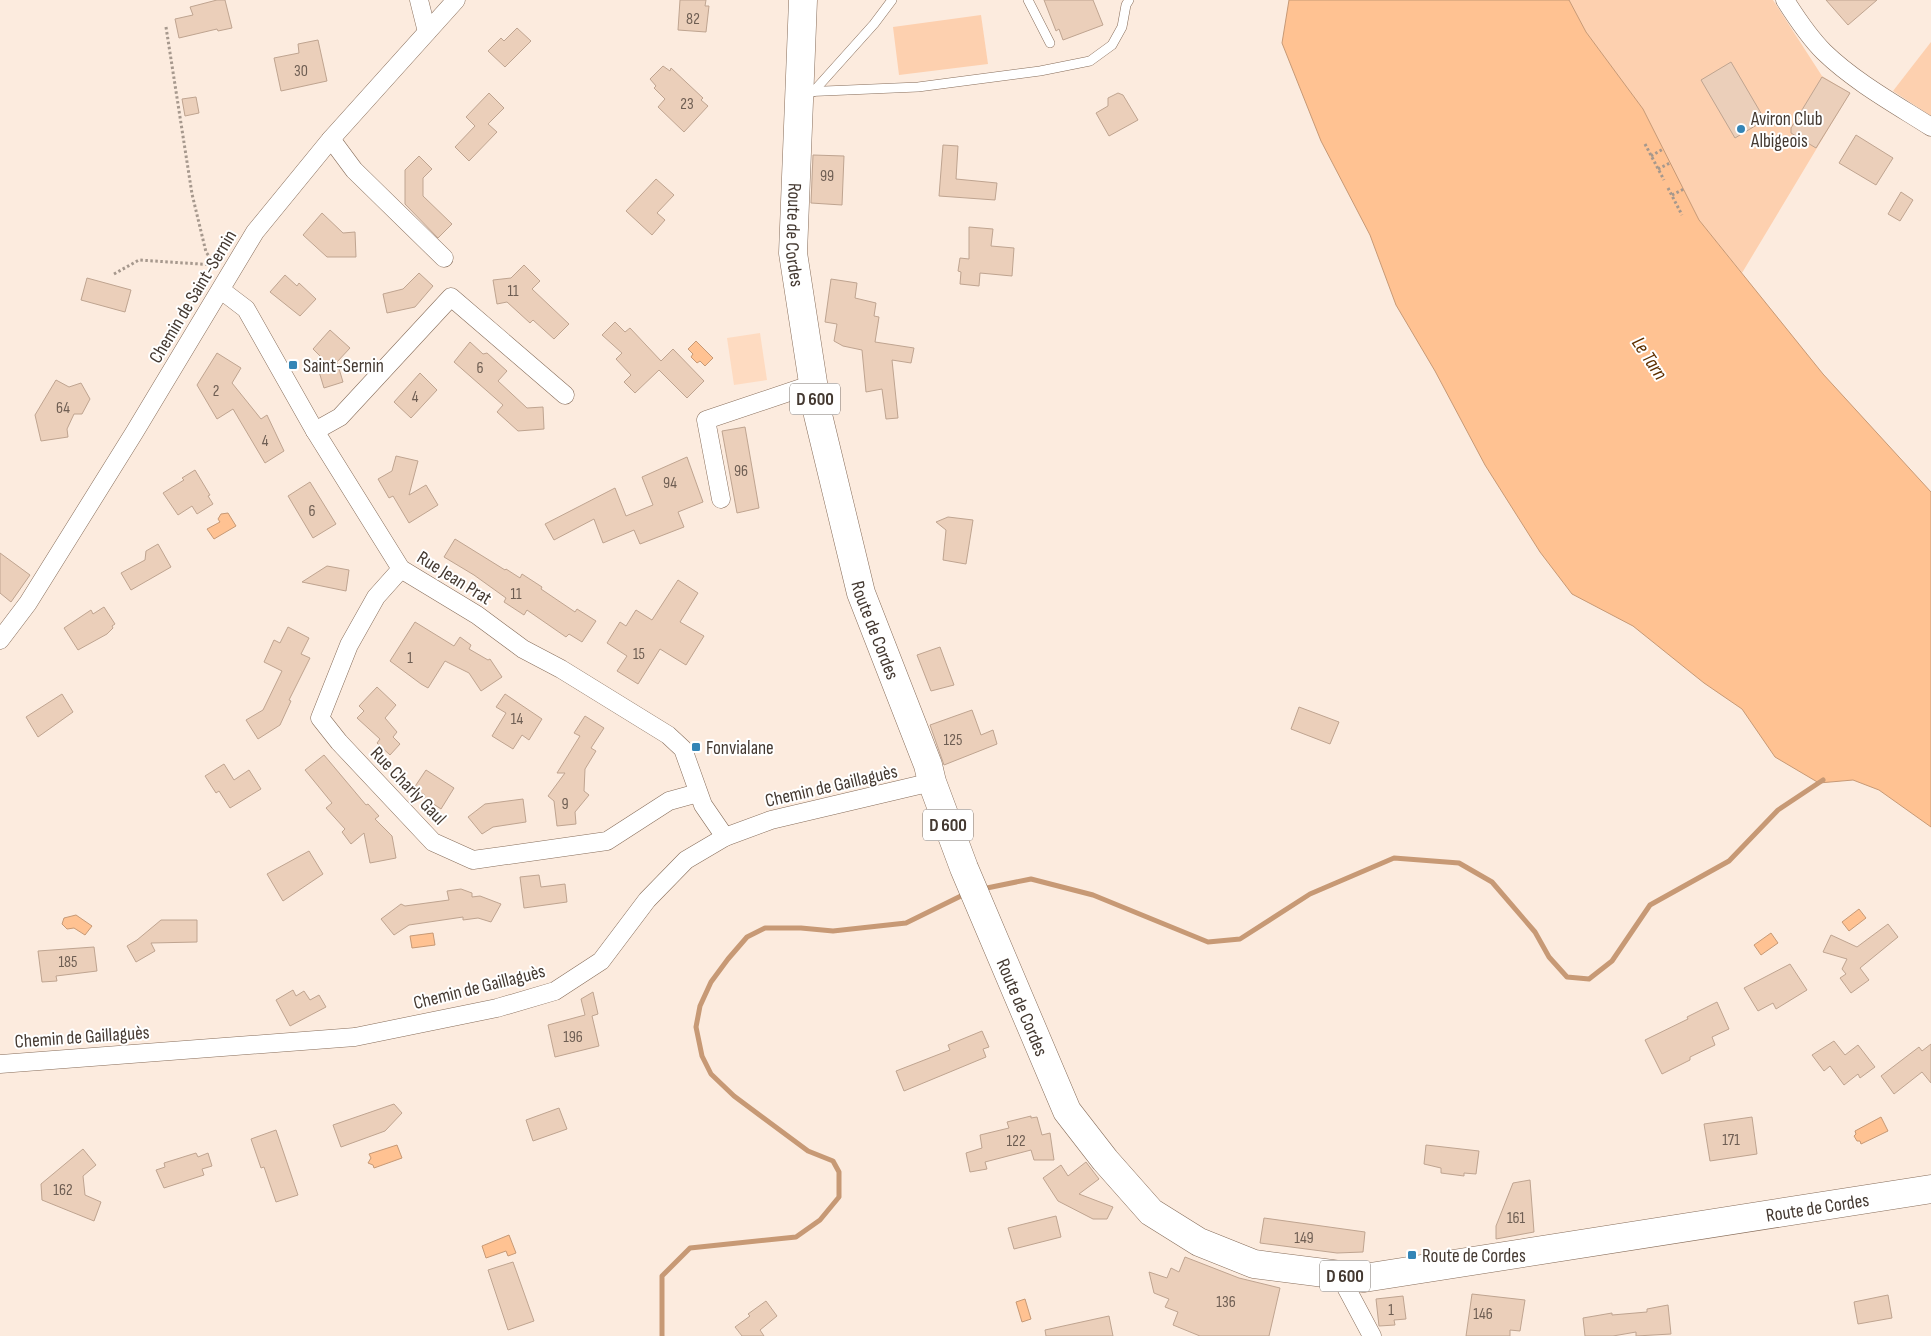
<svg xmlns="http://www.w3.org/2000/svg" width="1931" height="1336" viewBox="0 0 1931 1336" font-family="'Sofia Sans Condensed',sans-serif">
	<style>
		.built { fill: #fedbc1 }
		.green { fill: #fdd0af }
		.water { fill: #ffc292; stroke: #c79975 }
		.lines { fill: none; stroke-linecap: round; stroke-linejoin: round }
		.stream { stroke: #c79975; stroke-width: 5 }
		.building { fill: #ebcfba; stroke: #bfa490 }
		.service-casing { stroke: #876d5a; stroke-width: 10 }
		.minor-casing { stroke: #876d5a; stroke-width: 19 }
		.primary-casing { stroke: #876d5a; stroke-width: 29 }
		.path { stroke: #a6988d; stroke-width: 3; stroke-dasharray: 2.5 2.5; stroke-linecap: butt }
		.service { stroke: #fff; stroke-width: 9 }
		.minor { stroke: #fff; stroke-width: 18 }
		.primary { stroke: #fff; stroke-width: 28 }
		.poi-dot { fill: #3485b6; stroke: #fff; stroke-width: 2 }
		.labels { text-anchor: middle; stroke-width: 4; stroke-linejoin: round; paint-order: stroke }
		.number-label { font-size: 16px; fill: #6e5e53 }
		.shield { fill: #fff; stroke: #7c746f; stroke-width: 1 }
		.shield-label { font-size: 18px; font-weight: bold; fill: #443931 }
		.poi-label { font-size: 19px; fill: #443931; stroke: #fff; text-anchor: start }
		.street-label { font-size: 19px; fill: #443931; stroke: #fff }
		.water-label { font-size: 20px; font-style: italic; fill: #5f3000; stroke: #fff }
	</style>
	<rect width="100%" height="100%" fill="#fcebde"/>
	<!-- built -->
	<path class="built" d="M 760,333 L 767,380 L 734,385 L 727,338 Z"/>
	<!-- green -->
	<g class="green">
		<path d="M 1569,0 L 1773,0 L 1822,76 L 1850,93 L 1742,273 L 1699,220 L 1643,109 L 1586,32 Z"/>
		<path d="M 981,15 L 988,64 L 899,75 L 893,27 Z"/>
		<path d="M 1931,42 L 1931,116 L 1893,91 Z"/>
	</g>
	<!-- water -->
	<g class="water">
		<path d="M 1289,0 L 1569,0 L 1586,32 L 1643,109 L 1699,220 L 1823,374 L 1931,492 L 1931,827 L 1879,790 L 1853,780 L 1819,783 L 1775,757 L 1742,709 L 1704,683 L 1633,626 L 1572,594 L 1540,552 L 1485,465 L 1435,371 L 1396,305 L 1370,235 L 1321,141 L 1282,43 Z"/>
		<path d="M 696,341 L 713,358 L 705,366 L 700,361 L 697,363 L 691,357 L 693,354 L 688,349 Z"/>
		<path d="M 228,513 L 236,526 L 214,539 L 207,529 L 220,522 L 218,519 L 221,514 Z"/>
		<path d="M 1859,909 L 1866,918 L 1849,931 L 1842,922 Z"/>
		<path d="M 76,915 L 92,926 L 85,935 L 74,928 L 67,929 L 62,924 L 64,918 Z"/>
		<path d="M 433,933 L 435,945 L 412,948 L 410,936 Z"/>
		<path d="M 1771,933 L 1778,943 L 1761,955 L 1754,945 Z"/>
		<path d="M 1881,1117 L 1888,1131 L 1861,1144 L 1860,1141 L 1857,1141 L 1854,1136 L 1856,1134 L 1855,1131 Z"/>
		<path d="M 397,1145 L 402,1158 L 374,1168 L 373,1165 L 368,1163 L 371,1158 L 369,1154 Z"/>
		<path d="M 509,1235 L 516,1253 L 508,1256 L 506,1251 L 486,1258 L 482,1246 Z"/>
		<path d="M 1025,1299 L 1031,1319 L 1022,1322 L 1016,1302 Z"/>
	</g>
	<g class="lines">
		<!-- stream -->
		<g class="stream">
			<path d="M 982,889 L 1031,879 L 1093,895 L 1208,942 L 1240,939 L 1310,894 L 1394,858 L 1459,863 L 1492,882 L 1535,932 L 1549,957 L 1567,977 L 1589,979 L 1612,961 L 1650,905 L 1729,861 L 1778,810 L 1823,780"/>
			<path d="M 662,1336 L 662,1276 L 690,1248 L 796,1237 L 820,1220 L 839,1197 L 839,1172 L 833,1161 L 808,1151 L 734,1096 L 711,1074 L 702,1056 L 696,1027 L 700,1006 L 711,982 L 728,959 L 747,937 L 765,928 L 801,928 L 833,931 L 906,923 L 967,893"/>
		</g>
	</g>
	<!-- building -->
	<g class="building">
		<path d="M 217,0 L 225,0 L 232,28 L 218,31 L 217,29 L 179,38 L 175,19 L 193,15 L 190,7 Z"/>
		<path d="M 680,0 L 706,0 L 705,6 L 709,6 L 706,32 L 678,30 Z"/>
		<path d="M 1044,0 L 1093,0 L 1103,25 L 1063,40 L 1059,29 L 1056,31 Z"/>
		<path d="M 1826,0 L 1877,0 L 1848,25 Z"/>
		<path d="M 517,28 L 531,41 L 505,67 L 488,51 L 501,38 L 504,41 Z"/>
		<path d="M 318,40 L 327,81 L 281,91 L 274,58 L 299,53 L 298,44 Z"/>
		<path d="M 1731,62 L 1765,120 L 1735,138 L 1701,80 Z"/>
		<path d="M 663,66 L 670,71 L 671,68 L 703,98 L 701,100 L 708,106 L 684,132 L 658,107 L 665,99 L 654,88 L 656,86 L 650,79 Z"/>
		<path d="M 1822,77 L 1850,93 L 1816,148 L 1791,133 L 1791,128 Z"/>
		<path d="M 489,93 L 504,108 L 488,124 L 497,132 L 469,161 L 455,147 L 475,126 L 466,117 Z"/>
		<path d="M 1118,93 L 1123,95 L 1138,120 L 1109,136 L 1096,113 L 1108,106 L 1108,98 Z"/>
		<path d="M 196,97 L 199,113 L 185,116 L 182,99 Z"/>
		<path d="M 1856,135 L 1893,158 L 1876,185 L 1839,163 Z"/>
		<path d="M 943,145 L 958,146 L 956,179 L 997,183 L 995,200 L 939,196 Z"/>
		<path d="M 813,155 L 844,156 L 842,205 L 811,203 Z"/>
		<path d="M 419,156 L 432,169 L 423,178 L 423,196 L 452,224 L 438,238 L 405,204 L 405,170 Z"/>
		<path d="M 656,179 L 674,195 L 657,213 L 665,220 L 652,235 L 626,211 Z"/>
		<path d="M 1901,192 L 1913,200 L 1900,221 L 1888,214 Z"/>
		<path d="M 322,213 L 343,233 L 355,232 L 356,257 L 327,257 L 303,235 Z"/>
		<path d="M 969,227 L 993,229 L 991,246 L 1014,248 L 1012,276 L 980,273 L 979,286 L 960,284 L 961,272 L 958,271 L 960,258 L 969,259 Z"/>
		<path d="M 524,265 L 540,281 L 532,289 L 569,324 L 554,339 L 533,320 L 530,323 L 507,302 L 497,304 L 493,280 L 511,278 Z"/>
		<path d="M 419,273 L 433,286 L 415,307 L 387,313 L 383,294 L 403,289 Z"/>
		<path d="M 285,275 L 297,286 L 299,283 L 316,299 L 300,316 L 270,292 Z"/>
		<path d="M 87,278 L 131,290 L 125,312 L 81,300 Z"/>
		<path d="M 831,279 L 857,283 L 855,298 L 876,303 L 874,316 L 879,317 L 875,342 L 914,348 L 911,363 L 892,360 L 898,418 L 886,419 L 882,389 L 866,392 L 862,350 L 843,346 L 834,341 L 837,324 L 825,322 Z"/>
		<path d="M 615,322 L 625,332 L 630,328 L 661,361 L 673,349 L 704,381 L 687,398 L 659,370 L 635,393 L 624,382 L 631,375 L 616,359 L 622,353 L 602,335 Z"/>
		<path d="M 330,330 L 350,348 L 337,362 L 343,382 L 324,388 L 316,362 L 321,357 L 313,349 Z"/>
		<path d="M 470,342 L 483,354 L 487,353 L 507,371 L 498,381 L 527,408 L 543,407 L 544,429 L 518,431 L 497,412 L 503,405 L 454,362 Z"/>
		<path d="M 217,353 L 241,368 L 232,383 L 261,419 L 267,415 L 284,451 L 265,463 L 233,409 L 217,419 L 197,385 Z"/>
		<path d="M 420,373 L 437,390 L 411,418 L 394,402 Z"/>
		<path d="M 56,380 L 69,387 L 81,383 L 90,399 L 82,414 L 74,414 L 67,429 L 68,437 L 41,441 L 35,415 Z"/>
		<path d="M 745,427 L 759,508 L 737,513 L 722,431 Z"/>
		<path d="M 396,456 L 418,461 L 409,495 L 426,485 L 438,505 L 409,523 L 393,496 L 389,498 L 378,479 L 392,471 Z"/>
		<path d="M 687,457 L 703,502 L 678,512 L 684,527 L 640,544 L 634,530 L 603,543 L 594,519 L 554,540 L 545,524 L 615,488 L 626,516 L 653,505 L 642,477 Z"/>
		<path d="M 195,470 L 210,495 L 208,496 L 213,504 L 197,514 L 192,506 L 178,515 L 163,493 L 184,480 L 182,478 Z"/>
		<path d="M 310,482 L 336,524 L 313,538 L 288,496 Z"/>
		<path d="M 948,517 L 973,520 L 966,564 L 943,560 L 946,530 L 936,522 Z"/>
		<path d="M 455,539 L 505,570 L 506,569 L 520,578 L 522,574 L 542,587 L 541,589 L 575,612 L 577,609 L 596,621 L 582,642 L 569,634 L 566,637 L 527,610 L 524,615 L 504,602 L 506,598 L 474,575 L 444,557 Z"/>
		<path d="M 158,544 L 171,567 L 131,590 L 121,573 L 145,560 L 146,551 Z"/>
		<path d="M 0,553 L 30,575 L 11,602 L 0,593 Z"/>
		<path d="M 327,566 L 349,570 L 346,591 L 302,582 Z"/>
		<path d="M 678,580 L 698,593 L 680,622 L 704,636 L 686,665 L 660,649 L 638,684 L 617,671 L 627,656 L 607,643 L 620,622 L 626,626 L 636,610 L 652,620 Z"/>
		<path d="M 104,607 L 115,624 L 112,626 L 113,628 L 107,634 L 78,650 L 64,628 L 91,610 L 93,614 Z"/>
		<path d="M 415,622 L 454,646 L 460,637 L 471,645 L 469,649 L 488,660 L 490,659 L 502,677 L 481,691 L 469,673 L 445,661 L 428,688 L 421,684 L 390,661 Z"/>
		<path d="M 288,627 L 309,638 L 301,654 L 310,658 L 289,700 L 291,701 L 280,725 L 258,739 L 246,720 L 263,710 L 282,671 L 264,662 L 274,640 L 280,643 Z"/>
		<path d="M 940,647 L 954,685 L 931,691 L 917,655 Z"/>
		<path d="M 377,687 L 396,705 L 385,718 L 397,732 L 393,737 L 400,744 L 390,755 L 377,743 L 380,739 L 357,718 L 364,711 L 359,706 Z"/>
		<path d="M 62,694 L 73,712 L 38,737 L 26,717 Z"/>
		<path d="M 505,694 L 542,719 L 529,740 L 522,735 L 513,749 L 492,736 L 506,713 L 496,707 Z"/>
		<path d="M 1299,707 L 1339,722 L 1330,744 L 1291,729 Z"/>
		<path d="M 972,710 L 981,735 L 993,730 L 997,744 L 944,765 L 930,725 Z"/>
		<path d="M 585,716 L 604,728 L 591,748 L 596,751 L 585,769 L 584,791 L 589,795 L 575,812 L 576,824 L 557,826 L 554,801 L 548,796 L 565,773 L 557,773 L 580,736 L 574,733 Z"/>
		<path d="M 324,755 L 366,805 L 368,804 L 379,816 L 375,819 L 392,836 L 396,858 L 370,863 L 364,833 L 351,844 L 342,832 L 345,829 L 326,808 L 332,803 L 305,770 Z"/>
		<path d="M 224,764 L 234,780 L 249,770 L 261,789 L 230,808 L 219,791 L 216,793 L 205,776 Z"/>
		<path d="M 426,770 L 454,788 L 441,809 L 423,797 L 425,795 L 414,788 Z"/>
		<path d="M 523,799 L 526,822 L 493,827 L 482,834 L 468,817 L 485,804 Z"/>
		<path d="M 309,851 L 323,874 L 283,901 L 267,874 Z"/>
		<path d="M 539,875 L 541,887 L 565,884 L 567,902 L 524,908 L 520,877 Z"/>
		<path d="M 461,889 L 472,893 L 472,897 L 480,896 L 501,904 L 491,922 L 478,918 L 463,920 L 463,917 L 409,925 L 394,935 L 381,919 L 401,904 L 405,906 L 449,900 L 447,891 Z"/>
		<path d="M 161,920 L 197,920 L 197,942 L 151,943 L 155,951 L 136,962 L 127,946 L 137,940 Z"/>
		<path d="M 1888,924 L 1898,937 L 1860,968 L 1869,980 L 1851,993 L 1840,978 L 1846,974 L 1842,969 L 1847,959 L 1823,952 L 1831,935 L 1857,947 Z"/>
		<path d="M 94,947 L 97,971 L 56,976 L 57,981 L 42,982 L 38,951 Z"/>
		<path d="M 1790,964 L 1807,990 L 1776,1009 L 1773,1003 L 1758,1011 L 1744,988 Z"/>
		<path d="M 293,990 L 296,996 L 304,991 L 310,1000 L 319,995 L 326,1007 L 290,1026 L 276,1000 Z"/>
		<path d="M 593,992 L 598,1014 L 592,1016 L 599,1046 L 555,1057 L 548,1025 L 585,1015 L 581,999 Z"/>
		<path d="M 1717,1002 L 1729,1029 L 1712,1037 L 1715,1045 L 1690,1057 L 1690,1060 L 1662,1074 L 1645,1040 L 1688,1019 L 1687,1017 Z"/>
		<path d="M 982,1031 L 989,1047 L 983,1049 L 986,1057 L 904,1091 L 896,1071 L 950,1050 L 948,1045 Z"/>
		<path d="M 1834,1041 L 1845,1055 L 1858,1045 L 1875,1067 L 1860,1078 L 1858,1074 L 1844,1085 L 1830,1066 L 1824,1071 L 1812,1055 Z"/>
		<path d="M 1931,1044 L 1931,1083 L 1922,1072 L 1894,1094 L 1881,1076 L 1919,1047 L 1922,1051 Z"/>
		<path d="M 394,1104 L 402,1113 L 385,1131 L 341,1147 L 333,1125 Z"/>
		<path d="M 559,1108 L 567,1129 L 533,1141 L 526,1120 Z"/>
		<path d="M 1031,1116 L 1031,1118 L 1037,1117 L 1042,1135 L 1050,1133 L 1054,1160 L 1034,1160 L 1031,1150 L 985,1162 L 987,1169 L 970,1172 L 966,1153 L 982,1148 L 980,1135 L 1009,1128 L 1007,1122 Z"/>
		<path d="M 1752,1117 L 1757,1154 L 1710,1161 L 1704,1124 Z"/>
		<path d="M 276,1130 L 298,1195 L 276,1202 L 264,1167 L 261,1168 L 251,1139 Z"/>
		<path d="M 1426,1145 L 1479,1151 L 1476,1174 L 1464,1173 L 1464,1176 L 1441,1173 L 1441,1168 L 1424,1164 Z"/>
		<path d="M 83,1149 L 96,1165 L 83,1176 L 85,1195 L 101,1202 L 94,1221 L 42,1200 L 41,1184 Z"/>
		<path d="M 196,1153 L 198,1157 L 208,1153 L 212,1166 L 202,1169 L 204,1175 L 164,1188 L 156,1170 L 165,1167 L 164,1163 Z"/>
		<path d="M 1086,1162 L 1099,1179 L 1079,1194 L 1113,1207 L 1107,1219 L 1093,1219 L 1058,1201 L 1043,1178 L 1061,1165 L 1068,1176 Z"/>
		<path d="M 1530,1180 L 1534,1232 L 1496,1239 L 1496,1226 L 1513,1183 Z"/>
		<path d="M 1056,1216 L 1061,1237 L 1014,1249 L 1008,1228 Z"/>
		<path d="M 1264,1218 L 1365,1232 L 1363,1252 L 1337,1253 L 1260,1243 Z"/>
		<path d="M 1185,1257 L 1239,1278 L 1280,1288 L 1269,1336 L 1200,1336 L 1173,1325 L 1178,1312 L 1165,1307 L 1169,1299 L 1154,1293 L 1149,1272 L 1167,1278 L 1171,1268 L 1179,1272 Z"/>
		<path d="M 513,1262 L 534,1321 L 508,1330 L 488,1270 Z"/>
		<path d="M 1472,1294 L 1525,1300 L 1520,1331 L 1510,1330 L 1510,1336 L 1466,1336 Z"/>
		<path d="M 1888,1295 L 1892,1318 L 1858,1324 L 1854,1302 Z"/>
		<path d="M 1403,1296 L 1406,1319 L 1394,1320 L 1395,1325 L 1379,1326 L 1376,1299 Z"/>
		<path d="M 766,1301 L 777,1316 L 760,1330 L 764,1336 L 742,1336 L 735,1327 L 750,1316 L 748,1314 Z"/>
		<path d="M 1668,1305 L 1671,1334 L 1636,1336 L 1636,1332 L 1613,1336 L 1585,1336 L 1583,1318 L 1612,1313 L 1612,1315 L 1647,1312 L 1647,1309 Z"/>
		<path d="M 1109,1316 L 1113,1336 L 1046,1336 L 1045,1330 Z"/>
	</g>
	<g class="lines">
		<!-- service casing -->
		<g class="service-casing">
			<g id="service">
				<path d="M 1028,0 L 1050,43"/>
				<path d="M 801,92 L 918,87 L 1040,71 L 1090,61 L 1112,45 L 1122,27 L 1126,5 L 1129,0"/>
				<path d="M 813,92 L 874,24 L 892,0"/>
			</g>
		</g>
		<!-- minor casing -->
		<g class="minor-casing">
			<g id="minor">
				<path d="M 419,0 L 427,32"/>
				<path d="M 1785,0 C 1797,19 1809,37 1824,52 C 1855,82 1895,104 1931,127"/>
				<path d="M 331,139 L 354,170 L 444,258"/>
				<path d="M 221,290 L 246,309 L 315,431 L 401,569 L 477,615 L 523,649 L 561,669 L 668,735 L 683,749 L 703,805 L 725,837"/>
				<path d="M 315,431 L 340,417 L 451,297 L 565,395"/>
				<path d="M 721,499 L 706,420 L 813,384"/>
				<path d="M 401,569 L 376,597 L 349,645 L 320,718 L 339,742 L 433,842 L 473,860 L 607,841 L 669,801 L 698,793"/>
				<path d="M 0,640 L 28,603 L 134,433 L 255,232 L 331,139 L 456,0"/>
				<path d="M 0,1064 L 355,1037 L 497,1008 L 555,991 L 601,961 L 647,900 L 686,860 L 725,837 L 771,820 L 932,782"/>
				<path d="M 1340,1276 L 1372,1336"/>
			</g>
		</g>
		<!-- primary casing -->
		<g class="primary-casing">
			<g id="primary">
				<path id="s1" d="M 803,0 L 793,253 L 818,415 L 861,593 L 928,765 L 932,782 L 964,868 L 1067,1111 L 1105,1160 L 1151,1212 L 1199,1242 L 1254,1264 L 1364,1278 L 1931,1189"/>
			</g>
		</g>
		<!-- path -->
		<g class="path">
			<path d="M 166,27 L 192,194 L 206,252 L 216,266"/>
			<path d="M 1645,144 L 1664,180"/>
			<path d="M 1651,156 L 1663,149"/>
			<path d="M 1658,169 L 1670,163"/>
			<path d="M 1668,188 L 1682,215"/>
			<path d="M 1672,195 L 1684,189"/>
			<path d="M 114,274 L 139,260 L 215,265"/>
		</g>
		<!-- service -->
		<use href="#service" class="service"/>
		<!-- minor -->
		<use href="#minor" class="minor"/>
		<!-- primary -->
		<use href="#primary" class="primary"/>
	</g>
	<!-- markers -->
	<g class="poi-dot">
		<circle cx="1741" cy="129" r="5"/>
		<rect x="288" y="360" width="10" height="10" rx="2.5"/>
		<rect x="691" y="742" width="10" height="10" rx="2.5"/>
		<rect x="1407" y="1250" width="10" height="10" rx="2.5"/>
	</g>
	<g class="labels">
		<!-- number labels -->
		<g class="number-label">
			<text x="693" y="24">82</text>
			<text x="301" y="76">30</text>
			<text x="687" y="109">23</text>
			<text x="827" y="181">99</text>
			<text x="513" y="296">11</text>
			<text x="480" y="373">6</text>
			<text x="216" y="396">2</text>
			<text x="415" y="402">4</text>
			<text x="63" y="413">64</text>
			<text x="265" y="446">4</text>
			<text x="741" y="476">96</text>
			<text x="670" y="488">94</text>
			<text x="312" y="516">6</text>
			<text x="516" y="599">11</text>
			<text x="639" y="659">15</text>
			<text x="410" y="663">1</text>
			<text x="517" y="724">14</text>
			<text x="953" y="745">125</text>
			<text x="565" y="809">9</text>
			<text x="68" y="967">185</text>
			<text x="573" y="1042">196</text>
			<text x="1731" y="1145">171</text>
			<text x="1016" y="1146">122</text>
			<text x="63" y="1195">162</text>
			<text x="1516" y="1223">161</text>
			<text x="1304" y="1243">149</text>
			<text x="1226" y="1307">136</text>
			<text x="1391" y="1315">1</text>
			<text x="1483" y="1319">146</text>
		</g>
		<!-- shield labels -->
		<g class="shield">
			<rect x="790" y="383.5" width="50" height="31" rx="4"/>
			<rect x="923" y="809.5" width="50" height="31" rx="4"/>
			<rect x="1320" y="1260.5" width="50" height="31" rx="4"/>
		</g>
		<g class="shield-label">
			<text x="815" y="405">D 600</text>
			<text x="948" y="831">D 600</text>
			<text x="1345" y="1282">D 600</text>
		</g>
		<!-- poi labels -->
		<g class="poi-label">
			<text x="1751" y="125">Aviron Club<tspan x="1751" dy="22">Albigeois</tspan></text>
			<text x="303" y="372">Saint-Sernin</text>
			<text x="706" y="754">Fonvialane</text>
			<text x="1422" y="1262">Route de Cordes</text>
		</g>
		<!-- street labels -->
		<g class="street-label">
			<text dy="7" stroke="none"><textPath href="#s1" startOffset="235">Route de Cordes</textPath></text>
			<text transform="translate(192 296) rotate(-59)" y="7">Chemin de Saint-Sernin</text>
			<text transform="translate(455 577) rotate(32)" y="7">Rue Jean Prat</text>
			<text dy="7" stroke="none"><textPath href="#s1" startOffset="640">Route de Cordes</textPath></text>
			<text transform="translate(409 785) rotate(46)" y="7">Rue Charly Gaul</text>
			<text transform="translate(831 785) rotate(-13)" y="7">Chemin de Gaillaguès</text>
			<text transform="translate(479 986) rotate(-14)" y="7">Chemin de Gaillaguès</text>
			<text dy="7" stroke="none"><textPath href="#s1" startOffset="1045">Route de Cordes</textPath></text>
			<text transform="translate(82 1036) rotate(-4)" y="7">Chemin de Gaillaguès</text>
			<text dy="7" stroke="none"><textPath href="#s1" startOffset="1975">Route de Cordes</textPath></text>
		</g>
		<!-- water labels -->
		<g class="water-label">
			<text transform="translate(1650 358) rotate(56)" y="7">Le Tarn</text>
		</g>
	</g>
</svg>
